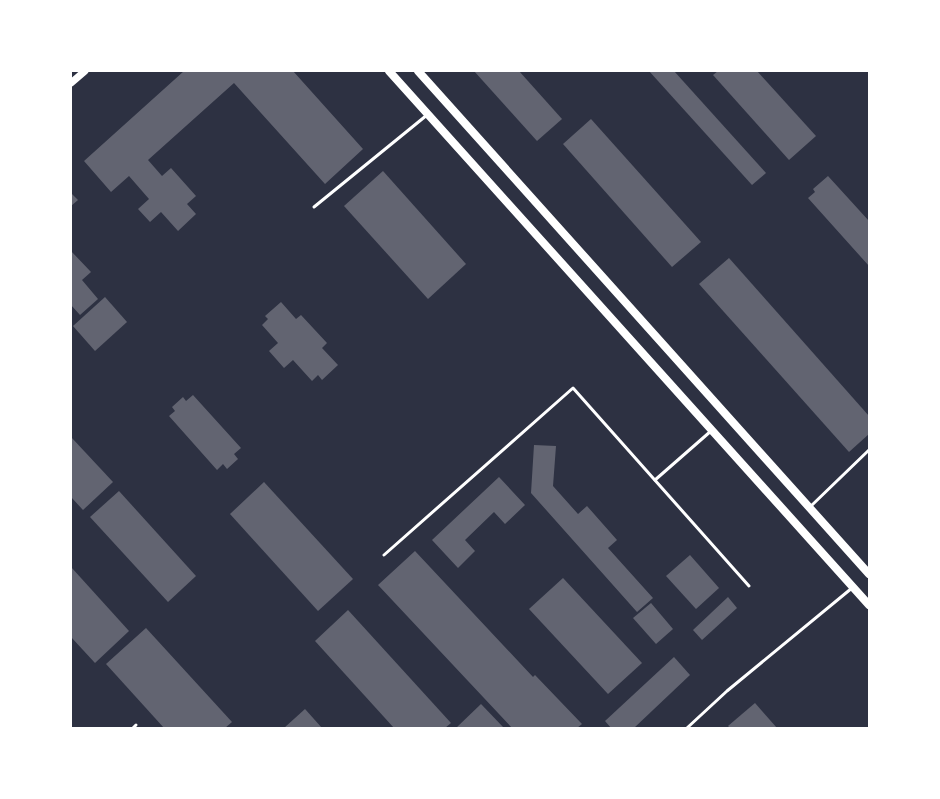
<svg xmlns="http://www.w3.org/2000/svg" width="940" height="799" viewBox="0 0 940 799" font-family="Raleway,sans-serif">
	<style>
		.building { fill: #626471 }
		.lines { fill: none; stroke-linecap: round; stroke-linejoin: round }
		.service { stroke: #fff; stroke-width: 3 }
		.tertiary { stroke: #fff; stroke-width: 7 }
		.secondary { stroke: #fff; stroke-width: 8 }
	</style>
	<rect width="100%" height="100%" fill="#2d3142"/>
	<!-- building -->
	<g class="building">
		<path d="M 184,71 L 293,71 L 363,149 L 325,184 L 234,83 L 148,160 L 162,176 L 171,168 L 196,196 L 187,204 L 196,214 L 178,231 L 161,212 L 150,222 L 138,209 L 149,199 L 129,176 L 111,192 L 84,161 Z"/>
		<path d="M 474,71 L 519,71 L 562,119 L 537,141 Z"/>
		<path d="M 649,71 L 674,71 L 766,173 L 752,185 Z"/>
		<path d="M 718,71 L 757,71 L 816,136 L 789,160 L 713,75 Z"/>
		<path d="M 591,119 L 701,242 L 672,267 L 563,144 Z"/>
		<path d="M 383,171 L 466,264 L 428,299 L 344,206 Z"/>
		<path d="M 828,176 L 869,221 L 869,266 L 808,198 L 815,192 L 813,189 Z"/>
		<path d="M 71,193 L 78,200 L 71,206 Z"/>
		<path d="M 71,251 L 91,272 L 82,280 L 98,299 L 80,315 L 71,305 Z"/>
		<path d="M 729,258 L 869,416 L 869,434 L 849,452 L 699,284 Z"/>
		<path d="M 105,297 L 127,322 L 95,351 L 73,326 Z"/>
		<path d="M 281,302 L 296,319 L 301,315 L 327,343 L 322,348 L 338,365 L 322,380 L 318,375 L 312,381 L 293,360 L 284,368 L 269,351 L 278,343 L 262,325 L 268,319 L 265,316 Z"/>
		<path d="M 193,395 L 241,448 L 234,454 L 238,459 L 227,469 L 223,464 L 217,470 L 169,416 L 175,411 L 172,407 L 183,397 L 186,401 Z"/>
		<path d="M 71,437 L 113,482 L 83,510 L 71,497 Z"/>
		<path d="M 534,445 L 556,446 L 553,486 L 578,514 L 587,506 L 617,540 L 608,548 L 653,598 L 637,612 L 531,493 Z"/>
		<path d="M 499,477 L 525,505 L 505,524 L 494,512 L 465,540 L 475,551 L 458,568 L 432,540 Z"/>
		<path d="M 264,482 L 353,579 L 318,611 L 230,514 Z"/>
		<path d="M 119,491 L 196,576 L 168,602 L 90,517 Z"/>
		<path d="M 415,551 L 533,677 L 535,675 L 582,724 L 577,728 L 512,728 L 378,585 Z"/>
		<path d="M 690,555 L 719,588 L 696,609 L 666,576 Z"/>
		<path d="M 71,567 L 129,631 L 95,663 L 71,637 Z"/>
		<path d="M 563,578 L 642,663 L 608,694 L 529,609 Z"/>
		<path d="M 728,597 L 737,608 L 702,640 L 693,630 Z"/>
		<path d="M 651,603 L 673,629 L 656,644 L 633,618 Z"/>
		<path d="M 348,610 L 451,723 L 445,728 L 394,728 L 315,641 Z"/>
		<path d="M 146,628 L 232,722 L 225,728 L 164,728 L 106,664 Z"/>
		<path d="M 674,657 L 690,675 L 634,728 L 611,728 L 605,721 Z"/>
		<path d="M 755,703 L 777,728 L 730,728 L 728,726 Z"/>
		<path d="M 481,704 L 504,728 L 456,728 Z"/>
		<path d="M 305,709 L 322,728 L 284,728 Z"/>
	</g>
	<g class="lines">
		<!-- service -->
		<g class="service">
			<path d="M 314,207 L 427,115"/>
			<path d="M 655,480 L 711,431"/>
			<path d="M 811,506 L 869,450"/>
			<path d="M 384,555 L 573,388 L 749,586"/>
			<path d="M 133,728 L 136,725"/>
			<path d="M 687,728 L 727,691 L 852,588"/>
		</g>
		<!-- tertiary -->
		<path class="tertiary" d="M 71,83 L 85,71"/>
		<!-- secondary -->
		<g class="secondary">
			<path d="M 389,71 L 869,605"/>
			<path d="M 418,71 L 869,574"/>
		</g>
	</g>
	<!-- border -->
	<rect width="940" height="799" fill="none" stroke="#ffffff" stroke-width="144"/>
</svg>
